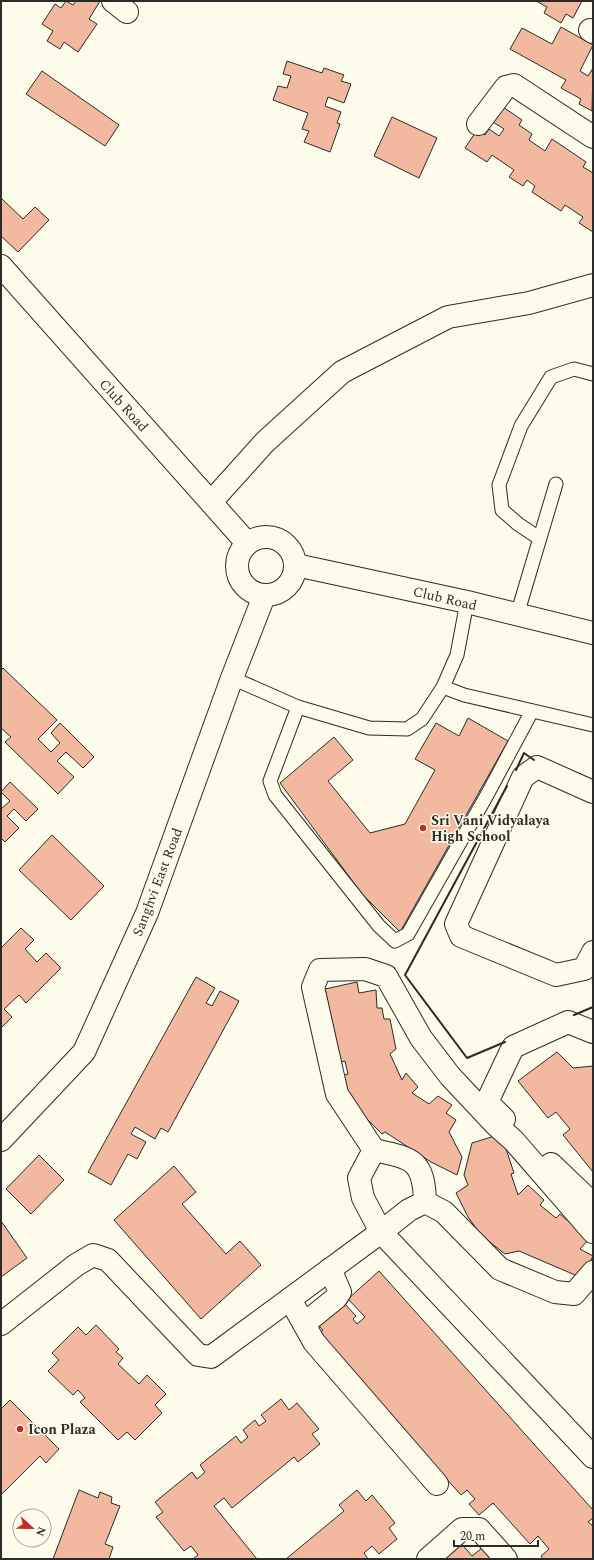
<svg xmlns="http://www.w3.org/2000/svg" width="594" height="1560" viewBox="0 0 594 1560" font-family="Spectral,serif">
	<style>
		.building { fill: #f2b8a0; stroke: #2b2b2b }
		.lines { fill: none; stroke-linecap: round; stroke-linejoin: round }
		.lane-casing { stroke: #2b2b2b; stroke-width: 15 }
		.street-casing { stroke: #2b2b2b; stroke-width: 24 }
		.secondary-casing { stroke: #2b2b2b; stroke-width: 24 }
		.lane { stroke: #fdfbea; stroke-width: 13 }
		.street { stroke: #fdfbea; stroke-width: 22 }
		.secondary { stroke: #fdfbea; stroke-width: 22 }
		.wall { stroke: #2b2b2b; stroke-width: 2 }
		.poi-dot { fill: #c62828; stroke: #fdfbea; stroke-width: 1.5 }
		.labels { text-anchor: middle; stroke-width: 3; stroke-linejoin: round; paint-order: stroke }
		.street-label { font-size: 14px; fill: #2b2b2b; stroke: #fdfbea }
		.poi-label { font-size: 14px; font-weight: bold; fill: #2b2b2b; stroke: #fdfbea; text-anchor: start }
	</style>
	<rect width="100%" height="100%" fill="#fdfbea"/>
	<!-- building -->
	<g class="building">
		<path d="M 66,1 L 73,5 L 76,1 L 100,1 L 89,19 L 97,24 L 78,52 L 64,42 L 60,49 L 47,41 L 53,31 L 42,24 L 55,4 L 61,8 Z"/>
		<path d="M 536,1 L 582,1 L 573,18 L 566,14 L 561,23 L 544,13 L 547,7 Z"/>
		<path d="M 561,27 L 593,45 L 580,71 L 588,76 L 593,68 L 592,111 L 579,104 L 581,99 L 561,88 L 566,80 L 510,49 L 522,28 L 552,44 Z"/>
		<path d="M 287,61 L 322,73 L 324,68 L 344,75 L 341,81 L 351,84 L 344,103 L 328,97 L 325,106 L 341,112 L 337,123 L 340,124 L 330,152 L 304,142 L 309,131 L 302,129 L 308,113 L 273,100 L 278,86 L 287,88 L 291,76 L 283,74 Z"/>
		<path d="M 42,71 L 119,125 L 105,146 L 26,94 Z"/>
		<path d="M 503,107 L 522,120 L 519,125 L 532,134 L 529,140 L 545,151 L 552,139 L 586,162 L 583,167 L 593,173 L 593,232 L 579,223 L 583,217 L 565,205 L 561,211 L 532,192 L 535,186 L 527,180 L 523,186 L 509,177 L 514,170 L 492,155 L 487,162 L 465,148 L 477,130 L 485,135 L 489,129 L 499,136 L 504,129 L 493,122 Z"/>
		<path d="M 392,117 L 437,138 L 419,178 L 374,156 Z"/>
		<path d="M 1,198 L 23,219 L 35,207 L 49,220 L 18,252 L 1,236 Z"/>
		<path d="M 3,668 L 57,720 L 38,739 L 51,752 L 60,743 L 51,733 L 60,723 L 94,757 L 83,768 L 66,752 L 57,761 L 74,777 L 58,794 L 5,742 L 11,737 L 1,728 L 1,670 Z"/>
		<path d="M 468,718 L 508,741 L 400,932 L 362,894 L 280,783 L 334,737 L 353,760 L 328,781 L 370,833 L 405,824 L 435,770 L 415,759 L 436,723 L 459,736 Z"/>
		<path d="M 10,782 L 38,809 L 26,821 L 14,809 L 7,816 L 19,828 L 5,842 L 1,838 L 1,809 L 10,801 L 1,792 Z"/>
		<path d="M 52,835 L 104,886 L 71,920 L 19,870 Z"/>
		<path d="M 21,928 L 34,940 L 25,949 L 37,962 L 46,953 L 61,968 L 26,1003 L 19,995 L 4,1009 L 12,1017 L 1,1028 L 1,948 Z"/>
		<path d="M 196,977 L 215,988 L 206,1003 L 212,1006 L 220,991 L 239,1001 L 168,1132 L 161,1128 L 155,1139 L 135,1127 L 131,1134 L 146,1142 L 137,1159 L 128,1154 L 111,1185 L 88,1172 Z"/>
		<path d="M 357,982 L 359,993 L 376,990 L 377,1008 L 382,1008 L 384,1019 L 390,1019 L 396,1049 L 390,1054 L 402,1080 L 406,1073 L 418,1087 L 412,1093 L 429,1104 L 438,1096 L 452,1105 L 446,1113 L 456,1120 L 449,1132 L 462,1157 L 457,1175 L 431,1162 L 385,1132 L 382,1134 L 353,1105 L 341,1076 L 348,1074 L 345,1061 L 341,1062 L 325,989 Z"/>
		<path d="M 557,1052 L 573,1068 L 593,1066 L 593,1172 L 563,1135 L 570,1129 L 556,1112 L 548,1118 L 518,1081 Z"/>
		<path d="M 501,1134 L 514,1173 L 511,1174 L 518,1195 L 528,1185 L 544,1200 L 540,1205 L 556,1218 L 560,1214 L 589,1239 L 580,1249 L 593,1256 L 582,1278 L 519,1251 L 505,1254 L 481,1235 L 468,1217 L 456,1193 L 468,1185 L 464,1175 L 472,1143 Z"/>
		<path d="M 39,1155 L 64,1180 L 31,1214 L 6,1189 Z"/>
		<path d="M 174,1166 L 196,1192 L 182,1204 L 226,1254 L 240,1241 L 261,1265 L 201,1319 L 114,1220 Z"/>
		<path d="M 1,1221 L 27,1258 L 1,1277 Z"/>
		<path d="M 379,1271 L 593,1510 L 593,1518 L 588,1522 L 593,1526 L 593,1559 L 543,1559 L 541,1556 L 549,1549 L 538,1536 L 530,1544 L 493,1503 L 479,1515 L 469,1504 L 475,1499 L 467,1490 L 461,1495 L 317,1335 L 323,1330 L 319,1326 L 344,1303 L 356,1316 L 353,1319 L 357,1324 L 365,1317 L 348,1299 Z"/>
		<path d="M 96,1325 L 119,1349 L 116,1352 L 123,1358 L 118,1364 L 139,1384 L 147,1375 L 166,1394 L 155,1405 L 162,1413 L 135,1440 L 127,1432 L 118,1440 L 80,1402 L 85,1398 L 78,1390 L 73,1395 L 48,1371 L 59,1360 L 52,1353 L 78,1327 L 86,1335 Z"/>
		<path d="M 281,1399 L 289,1410 L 297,1403 L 319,1429 L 312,1434 L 320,1444 L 298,1462 L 294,1457 L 232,1508 L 224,1498 L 214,1506 L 257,1559 L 193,1559 L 198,1555 L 191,1546 L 184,1551 L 156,1517 L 163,1512 L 155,1502 L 192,1472 L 197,1479 L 205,1472 L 200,1465 L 236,1436 L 241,1443 L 248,1437 L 243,1430 L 255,1420 L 259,1426 L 266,1421 L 261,1415 Z"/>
		<path d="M 10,1400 L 59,1449 L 46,1463 L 40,1456 L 1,1495 L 1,1409 Z"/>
		<path d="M 79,1490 L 98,1498 L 100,1492 L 112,1497 L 111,1503 L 120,1506 L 105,1544 L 113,1547 L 109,1559 L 53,1559 Z"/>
		<path d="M 357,1490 L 366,1501 L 372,1495 L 395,1523 L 389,1528 L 397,1539 L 379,1554 L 372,1546 L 364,1553 L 368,1559 L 286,1559 L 344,1511 L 339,1505 Z"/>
		<path d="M 461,1543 L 472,1556 L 487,1544 L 500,1559 L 442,1559 Z"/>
	</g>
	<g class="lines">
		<!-- lane casing -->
		<g class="lane-casing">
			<g id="lane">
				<path d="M 539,538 L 518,524 L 502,510 L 499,485 L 521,426 L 551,377 L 574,369 L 593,374"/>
				<path d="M 517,615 L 556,484"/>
				<path d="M 232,678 L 298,707 L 369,728 L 407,729 L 422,719 L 443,687 L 457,655 L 467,602"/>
				<path d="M 443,687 L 464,695 L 593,725"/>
				<path d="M 298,707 L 270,781 L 275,795 L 379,926 L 395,941 L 408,934 L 487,795 L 532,711"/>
			</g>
		</g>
		<!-- street casing -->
		<g class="street-casing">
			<g id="street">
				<path d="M 113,1 L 127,12"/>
				<path d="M 590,30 L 593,32"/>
				<path d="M 478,124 L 506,87 L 514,85 L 593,137"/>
				<path d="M 211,502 L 265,442 L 342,372 L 448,317 L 529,303 L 593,285"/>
				<path d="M 593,792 L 537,767 L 523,777 L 456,924 L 461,936 L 556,975 L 584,969 L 593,952"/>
				<path d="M 504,1119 L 487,1102 L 513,1047 L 568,1022 L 593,1032"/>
				<path d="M 1,1140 L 84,1052 L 147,913 L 232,678 L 264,596"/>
				<path d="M 374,1150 C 411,1158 424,1159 425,1202"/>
				<path d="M 551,1164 L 593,1204"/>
				<path d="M 593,1232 L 514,1141 L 495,1124 L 450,1076 L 421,1038 L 386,976 L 365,969 L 320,970 L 313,987 L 337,1094 L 374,1150 L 359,1178 L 363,1198 L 381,1232 L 409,1210 L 425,1202 L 444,1212 L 500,1269 L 555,1292 L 574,1294 L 593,1272"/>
				<path d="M 290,1299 L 314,1342 L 437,1484"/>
				<path d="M 1,1324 L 76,1265 L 93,1255 L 108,1260 L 198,1355 L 211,1357 L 381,1232 L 593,1457"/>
				<path d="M 304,1324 L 336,1298 L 340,1292 L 330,1269"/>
				<path d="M 428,1559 L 462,1529 L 479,1529 L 506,1559"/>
			</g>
		</g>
		<!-- secondary casing -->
		<g class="secondary-casing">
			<g id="secondary">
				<path d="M 1,266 L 247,543"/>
				<circle cx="266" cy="566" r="29"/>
				<path d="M 296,565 L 467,602 L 593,633"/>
			</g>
		</g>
		<!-- lane -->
		<use href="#lane" class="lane"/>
		<!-- street -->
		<use href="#street" class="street"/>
		<!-- secondary -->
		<use href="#secondary" class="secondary"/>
		<!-- wall -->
		<g class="wall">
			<path d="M 516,770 L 524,753 L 534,760"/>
			<path d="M 574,1015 L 593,1007"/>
			<path d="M 505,1042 L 467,1058 L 405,975 L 507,786"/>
		</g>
	</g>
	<!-- markers -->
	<g class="poi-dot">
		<circle cx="423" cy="828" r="4"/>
		<circle cx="20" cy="1429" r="4"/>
	</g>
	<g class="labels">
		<!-- street labels -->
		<g class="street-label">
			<text transform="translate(124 405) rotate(48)" y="5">Club Road</text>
			<text transform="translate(445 598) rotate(13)" y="5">Club Road</text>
			<text transform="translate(157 882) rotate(-69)" y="5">Sanghvi East Road</text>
		</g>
		<!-- poi labels -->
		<g class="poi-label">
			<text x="431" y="825">Sri Vani Vidyalaya<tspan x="431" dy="16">High School</tspan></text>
			<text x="28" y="1434">Icon Plaza</text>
		</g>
	</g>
	<!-- border -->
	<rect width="594" height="1560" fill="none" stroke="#2b2b2b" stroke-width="4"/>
	<!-- north arrow -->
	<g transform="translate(32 1528) rotate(112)"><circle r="19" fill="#fdfbea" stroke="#a9a89e"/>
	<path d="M0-3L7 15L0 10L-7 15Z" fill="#c62828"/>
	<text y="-6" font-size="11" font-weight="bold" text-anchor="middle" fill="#2b2b2b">N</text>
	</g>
	<!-- scale -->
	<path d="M454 1540v6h84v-6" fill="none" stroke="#2b2b2b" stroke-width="2"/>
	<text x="460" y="1540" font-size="12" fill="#2b2b2b" stroke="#fdfbea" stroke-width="3" paint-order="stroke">20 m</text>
</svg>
